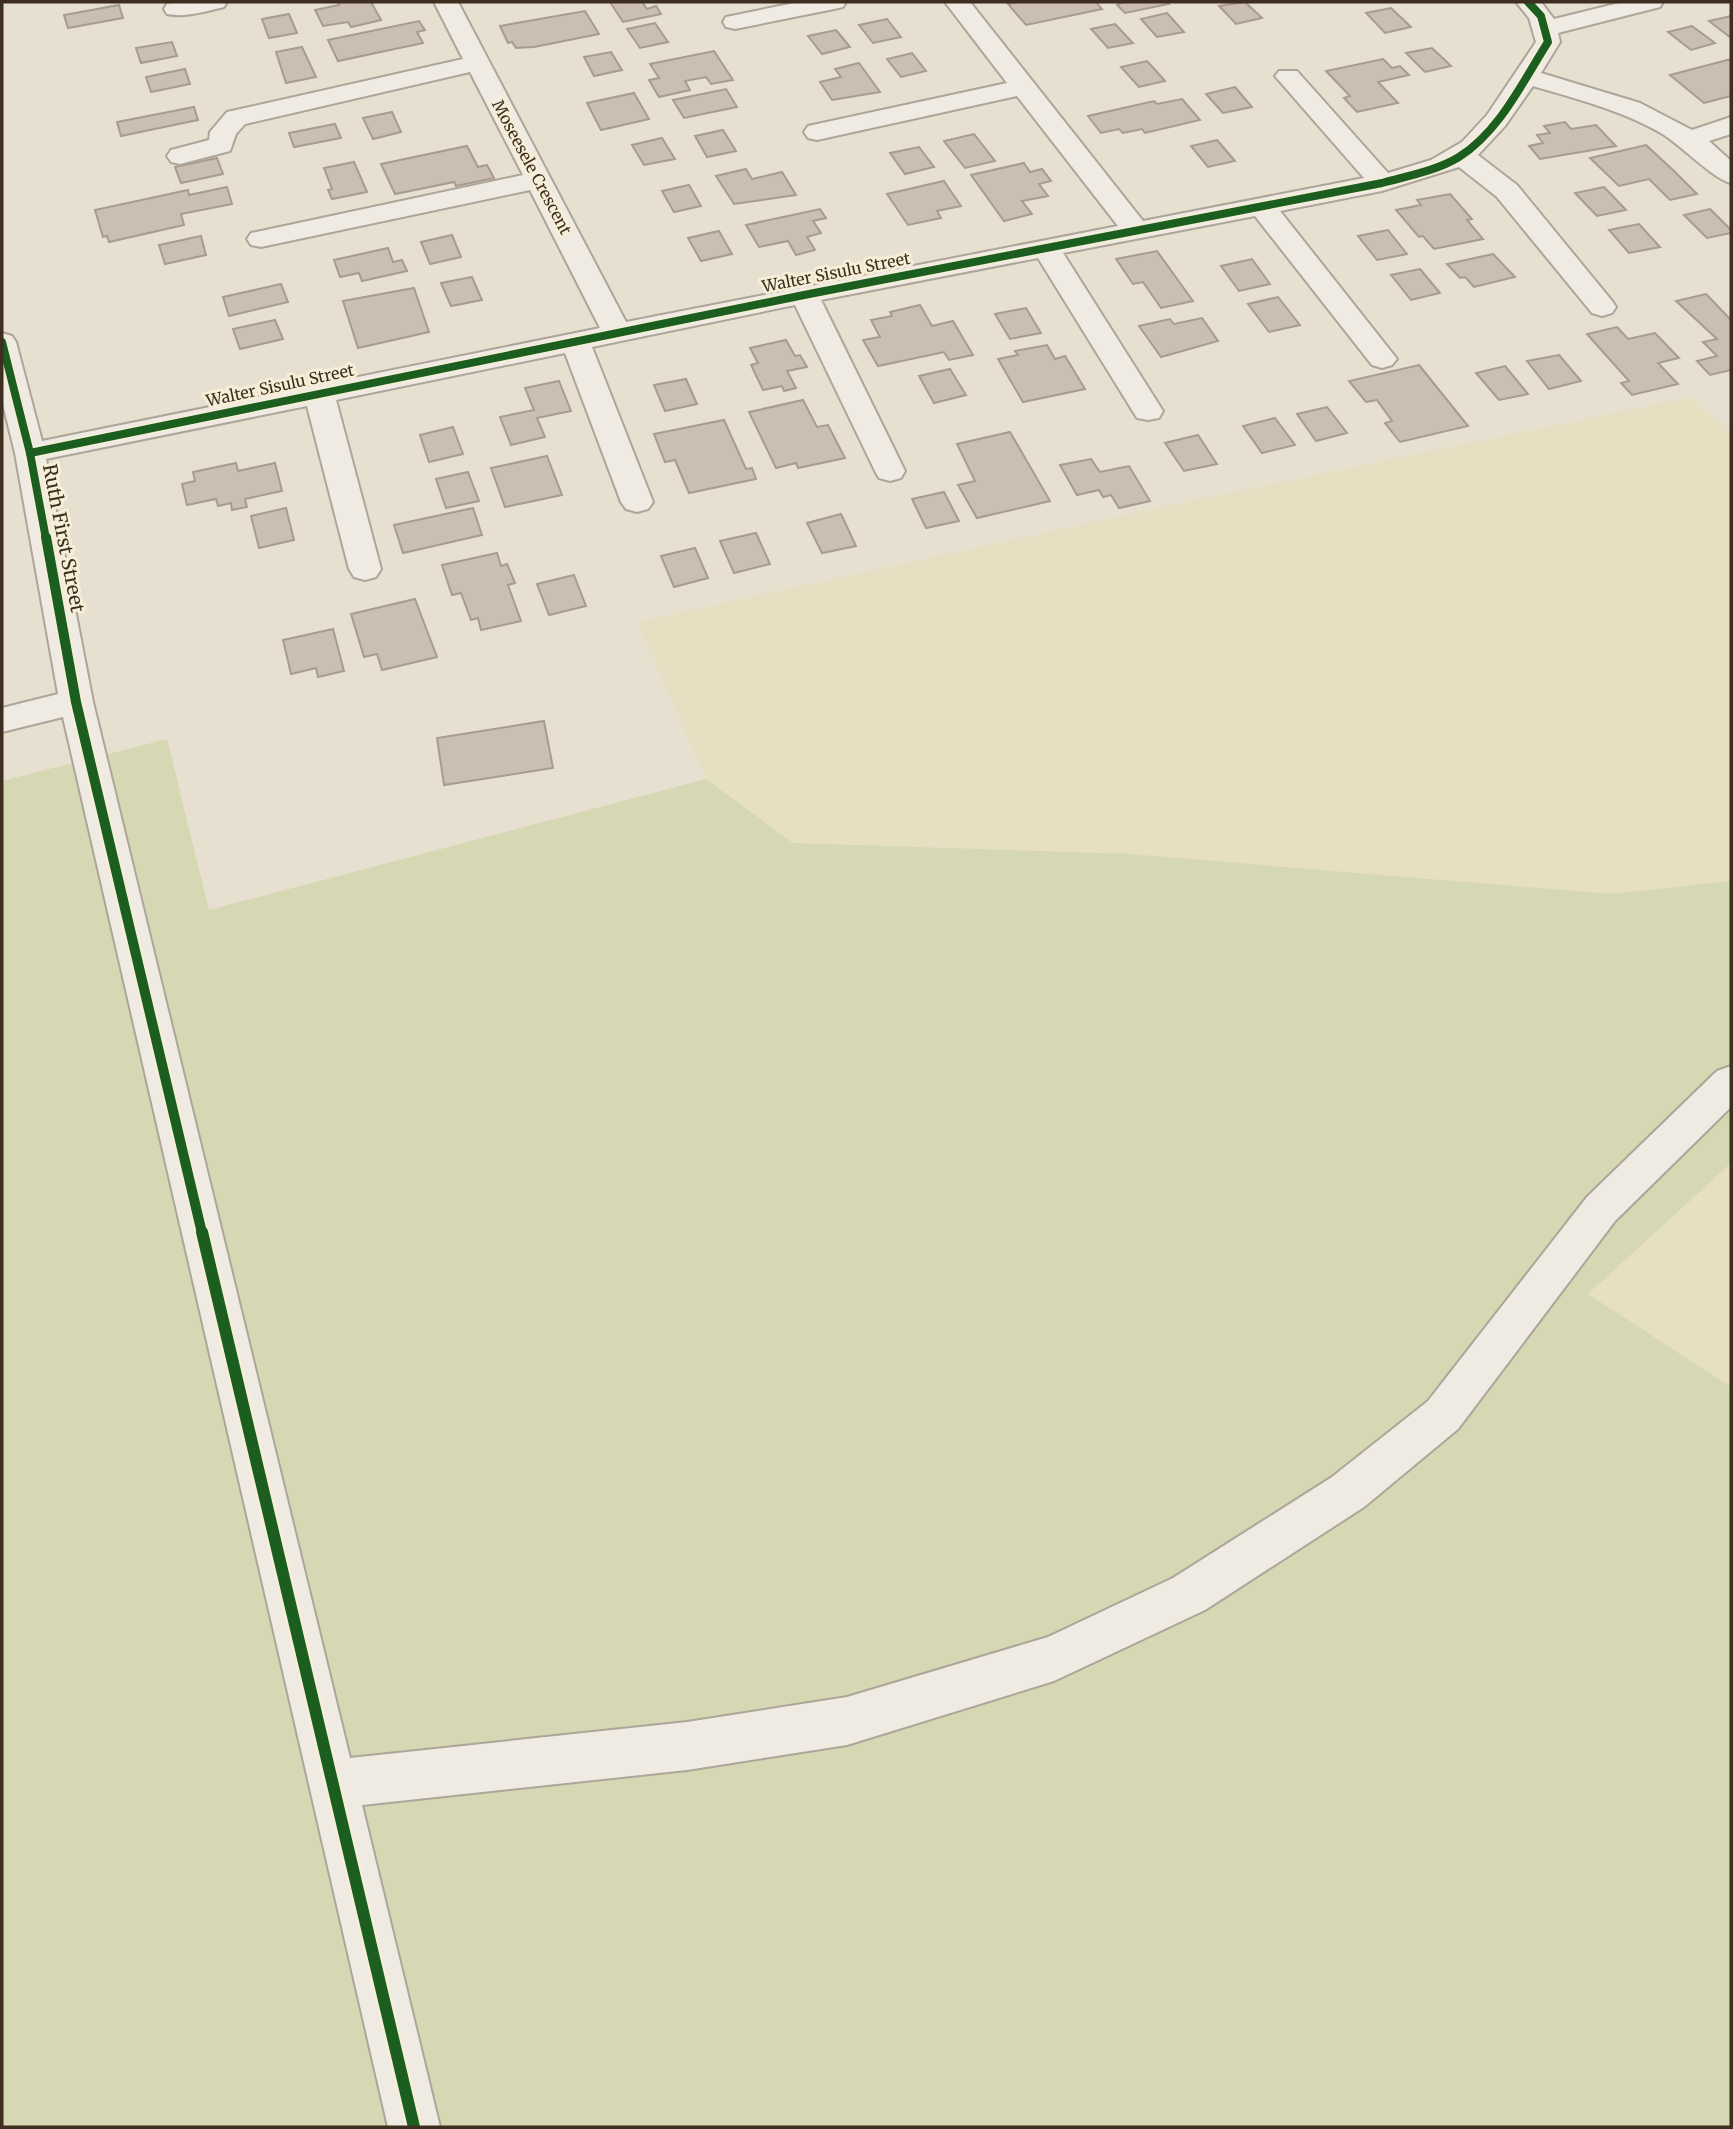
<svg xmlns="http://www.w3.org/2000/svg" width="1733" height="2129" viewBox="0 0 1733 2129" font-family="Merriweather,serif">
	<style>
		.farmland { fill: #e6dfc2 }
		.green { fill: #d6d7b3 }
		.building { fill: #cbbfb2; stroke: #a89c90; stroke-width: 2 }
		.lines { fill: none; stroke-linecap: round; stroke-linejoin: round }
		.minor-casing { stroke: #ada599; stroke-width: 4 }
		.minor { fill: #efebe3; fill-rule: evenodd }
		.cycleway-far2-casing { stroke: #f7eed8; stroke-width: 11 }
		.cycleway-far1-casing { stroke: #f7eed8; stroke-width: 14 }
		.cycleway-casing { stroke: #f7eed8; stroke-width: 17 }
		.cycleway-far2 { stroke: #1b5e20; stroke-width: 8 }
		.cycleway-far1 { stroke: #1b5e20; stroke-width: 10 }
		.cycleway { stroke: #1b5e20; stroke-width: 12 }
		.labels { text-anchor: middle; stroke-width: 6; stroke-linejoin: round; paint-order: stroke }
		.far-street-label { font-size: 16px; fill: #3d2e20; stroke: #f7eed8 }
		.street-label { font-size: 19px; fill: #3d2e20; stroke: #f7eed8 }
	</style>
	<rect width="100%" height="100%" fill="#e7e0d1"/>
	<!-- farmland -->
	<g class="farmland">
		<path d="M 1691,397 L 1731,433 L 1731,881 L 1610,894 L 1130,854 L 793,843 L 706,779 L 637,622 L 1171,505 Z"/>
		<path d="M 1731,1163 L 1731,1387 L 1588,1294 Z"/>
	</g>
	<!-- green -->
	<path class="green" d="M 167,739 L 209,910 L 706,779 L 793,843 L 1130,854 L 1610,894 L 1731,881 L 1731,1163 L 1588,1294 L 1731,1387 L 1731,2127 L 2,2127 L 2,781 Z"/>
	<!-- building -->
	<g class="building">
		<path d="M 338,2 L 371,2 L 381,20 L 351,27 L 348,22 L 323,26 L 315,10 L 339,5 Z"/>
		<path d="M 610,2 L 642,2 L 647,9 L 656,6 L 661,14 L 623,22 Z"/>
		<path d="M 1018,2 L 1096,2 L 1102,9 L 1026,25 L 1008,4 Z"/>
		<path d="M 1123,2 L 1167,2 L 1169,4 L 1125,13 L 1117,5 Z"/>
		<path d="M 1245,2 L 1262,18 L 1236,24 L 1219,6 Z"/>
		<path d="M 119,5 L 123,18 L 68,28 L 64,15 Z"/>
		<path d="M 1391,8 L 1411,27 L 1385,33 L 1366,13 Z"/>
		<path d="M 585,11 L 599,34 L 534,47 L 516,48 L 512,42 L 508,43 L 500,26 Z"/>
		<path d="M 1167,13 L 1184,32 L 1157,37 L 1141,19 Z"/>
		<path d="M 289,14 L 297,33 L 269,38 L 262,19 Z"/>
		<path d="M 1731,16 L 1731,38 L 1709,21 Z"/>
		<path d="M 887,19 L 901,37 L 873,43 L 859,25 Z"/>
		<path d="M 419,21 L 425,30 L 417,32 L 423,43 L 338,61 L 328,40 Z"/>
		<path d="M 655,23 L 668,42 L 640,48 L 627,29 Z"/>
		<path d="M 1115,24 L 1133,43 L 1108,48 L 1091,29 Z"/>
		<path d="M 1692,26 L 1715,43 L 1691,50 L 1668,32 Z"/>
		<path d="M 836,30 L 850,47 L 822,54 L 808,36 Z"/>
		<path d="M 172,42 L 177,56 L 141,63 L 136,48 Z"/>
		<path d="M 302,47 L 316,77 L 286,83 L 276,52 Z"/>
		<path d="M 1432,48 L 1451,66 L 1425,72 L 1406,53 Z"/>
		<path d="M 714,51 L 733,80 L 711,84 L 706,77 L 685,81 L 690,90 L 659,97 L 649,80 L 659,78 L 650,64 Z"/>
		<path d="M 611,52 L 622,70 L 594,76 L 584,57 Z"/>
		<path d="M 912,53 L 926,71 L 901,77 L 887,59 Z"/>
		<path d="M 1383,59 L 1392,68 L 1400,66 L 1409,75 L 1378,82 L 1398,103 L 1357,112 L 1344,98 L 1350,96 L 1326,71 Z"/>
		<path d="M 1731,59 L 1731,96 L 1704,103 L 1670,75 Z"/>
		<path d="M 1147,61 L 1165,81 L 1139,87 L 1121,67 Z"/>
		<path d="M 859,63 L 880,92 L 832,100 L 820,82 L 841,77 L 835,69 Z"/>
		<path d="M 185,69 L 190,84 L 151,92 L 146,77 Z"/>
		<path d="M 1235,87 L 1252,107 L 1223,113 L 1206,94 Z"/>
		<path d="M 726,89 L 737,107 L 684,118 L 673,100 Z"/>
		<path d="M 634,93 L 649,119 L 601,130 L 587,103 Z"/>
		<path d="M 1182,99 L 1200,120 L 1145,133 L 1142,129 L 1123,133 L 1119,129 L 1101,133 L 1088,116 L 1154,101 L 1157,104 Z"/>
		<path d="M 194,107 L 198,120 L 121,136 L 117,122 Z"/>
		<path d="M 392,112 L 401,132 L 373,139 L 363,118 Z"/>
		<path d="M 1565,122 L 1571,129 L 1596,125 L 1616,146 L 1540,159 L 1529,146 L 1543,143 L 1537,135 L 1550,133 L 1544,126 Z"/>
		<path d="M 335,124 L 341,138 L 294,147 L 289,133 Z"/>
		<path d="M 723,130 L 736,151 L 707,157 L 695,136 Z"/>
		<path d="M 974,134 L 995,161 L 965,168 L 944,141 Z"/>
		<path d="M 662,138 L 675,159 L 644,165 L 632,145 Z"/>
		<path d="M 1217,140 L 1235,161 L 1208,167 L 1191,146 Z"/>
		<path d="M 1646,145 L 1674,171 L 1697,194 L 1670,200 L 1649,179 L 1619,186 L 1590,158 Z"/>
		<path d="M 467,146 L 478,167 L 487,165 L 494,178 L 456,186 L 454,182 L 395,194 L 381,164 Z"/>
		<path d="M 919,147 L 934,167 L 905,174 L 890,153 Z"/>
		<path d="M 217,158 L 223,174 L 181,183 L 175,167 Z"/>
		<path d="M 354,162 L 367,192 L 332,199 L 328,190 L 332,189 L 324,168 Z"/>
		<path d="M 1024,163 L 1030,172 L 1042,169 L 1051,181 L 1039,184 L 1048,196 L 1022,201 L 1032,214 L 1004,221 L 971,175 Z"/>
		<path d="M 746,169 L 752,179 L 782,172 L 796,195 L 734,204 L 716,176 Z"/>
		<path d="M 944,181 L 961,206 L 937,211 L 941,218 L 908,225 L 887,194 Z"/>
		<path d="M 689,185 L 701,206 L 674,212 L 662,191 Z"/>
		<path d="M 227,187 L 232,204 L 181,214 L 184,225 L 109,242 L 107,236 L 103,237 L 95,210 L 188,190 L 189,195 Z"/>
		<path d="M 1604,187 L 1626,210 L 1597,216 L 1575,193 Z"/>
		<path d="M 1450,194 L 1472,219 L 1467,220 L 1483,239 L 1434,249 L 1423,236 L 1419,237 L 1396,210 L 1421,205 L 1417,200 Z"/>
		<path d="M 820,209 L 826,218 L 813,221 L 821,233 L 807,237 L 815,250 L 796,255 L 788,241 L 759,247 L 746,225 Z"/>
		<path d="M 1710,209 L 1731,230 L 1731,233 L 1707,238 L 1684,215 Z"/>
		<path d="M 1639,224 L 1660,247 L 1629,253 L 1609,230 Z"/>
		<path d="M 1388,230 L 1407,254 L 1377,260 L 1358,236 Z"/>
		<path d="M 719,231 L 732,254 L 701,261 L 688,238 Z"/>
		<path d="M 452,235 L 461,257 L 430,264 L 421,242 Z"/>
		<path d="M 201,236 L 206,255 L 165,264 L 159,245 Z"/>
		<path d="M 388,248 L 393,262 L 402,260 L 407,271 L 362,281 L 359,273 L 340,277 L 334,260 Z"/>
		<path d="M 1157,251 L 1193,301 L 1161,308 L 1143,282 L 1133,284 L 1116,259 Z"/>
		<path d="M 1493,254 L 1515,277 L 1474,287 L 1465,277 L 1460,278 L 1447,264 Z"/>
		<path d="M 1252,259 L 1270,284 L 1239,291 L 1221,266 Z"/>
		<path d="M 1420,269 L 1440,293 L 1411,300 L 1391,275 Z"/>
		<path d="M 472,277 L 482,300 L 451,306 L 441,283 Z"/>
		<path d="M 281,284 L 288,302 L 229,316 L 223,297 Z"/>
		<path d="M 414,288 L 429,332 L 358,348 L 343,301 Z"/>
		<path d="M 1706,294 L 1731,320 L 1731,370 L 1710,375 L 1697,361 L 1717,356 L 1703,342 L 1717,339 L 1676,301 Z"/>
		<path d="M 1278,297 L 1300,325 L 1269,332 L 1248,304 Z"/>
		<path d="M 920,305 L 932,326 L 953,321 L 973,355 L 949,360 L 944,352 L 878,366 L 863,340 L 880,337 L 871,320 L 892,316 L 890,312 Z"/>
		<path d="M 1026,308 L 1041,333 L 1010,339 L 995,314 Z"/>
		<path d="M 1202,318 L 1218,341 L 1161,357 L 1139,326 L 1170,319 L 1174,324 Z"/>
		<path d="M 275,320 L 283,339 L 240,349 L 233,329 Z"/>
		<path d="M 1617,327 L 1628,339 L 1655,333 L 1679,358 L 1658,363 L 1678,384 L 1632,395 L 1621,383 L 1629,381 L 1587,334 Z"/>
		<path d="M 786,340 L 795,356 L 800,355 L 807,367 L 787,371 L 796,388 L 784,391 L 782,386 L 763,390 L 751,365 L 758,363 L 750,348 Z"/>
		<path d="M 1047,345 L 1055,359 L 1065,356 L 1085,389 L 1023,402 L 998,359 L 1018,355 L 1015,351 Z"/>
		<path d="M 1559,355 L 1581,381 L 1549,389 L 1527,361 Z"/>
		<path d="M 1419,365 L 1468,426 L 1400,442 L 1385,423 L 1392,421 L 1377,400 L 1366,402 L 1349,381 Z"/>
		<path d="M 1505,366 L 1528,394 L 1499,400 L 1476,373 Z"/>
		<path d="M 950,369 L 966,395 L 934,403 L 919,376 Z"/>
		<path d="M 686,379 L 697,404 L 665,411 L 654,385 Z"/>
		<path d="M 559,381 L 571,411 L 537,418 L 545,437 L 511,445 L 500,417 L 534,410 L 525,388 Z"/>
		<path d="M 803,400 L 817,427 L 828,425 L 845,458 L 798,468 L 796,463 L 776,468 L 749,412 Z"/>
		<path d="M 1327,407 L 1347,433 L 1316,441 L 1297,414 Z"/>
		<path d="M 1275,418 L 1295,445 L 1262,453 L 1243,426 Z"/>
		<path d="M 724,420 L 746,469 L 752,468 L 756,479 L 689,493 L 675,460 L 665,462 L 654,434 Z"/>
		<path d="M 453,427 L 463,454 L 429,462 L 420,435 Z"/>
		<path d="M 1010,432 L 1050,501 L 977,518 L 958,485 L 975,481 L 957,444 Z"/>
		<path d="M 1198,435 L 1217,464 L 1184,471 L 1165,443 Z"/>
		<path d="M 547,456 L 562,495 L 505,507 L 491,468 Z"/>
		<path d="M 1091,459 L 1100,472 L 1129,466 L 1150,501 L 1119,508 L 1111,495 L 1103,497 L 1099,490 L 1077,495 L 1060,465 Z"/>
		<path d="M 236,463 L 238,471 L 275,463 L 282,491 L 245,499 L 247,507 L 232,510 L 231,503 L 218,506 L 216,499 L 187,505 L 182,484 L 195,481 L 193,472 Z"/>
		<path d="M 468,472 L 479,501 L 446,508 L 436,479 Z"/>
		<path d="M 944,492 L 959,521 L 926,528 L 912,499 Z"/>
		<path d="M 286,508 L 294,540 L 259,548 L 251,516 Z"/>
		<path d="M 473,508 L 482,535 L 403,553 L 394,525 Z"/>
		<path d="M 841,514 L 856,546 L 822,553 L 807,523 Z"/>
		<path d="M 756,533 L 770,564 L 734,573 L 720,541 Z"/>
		<path d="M 695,548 L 708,578 L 674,587 L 661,556 Z"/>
		<path d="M 497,553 L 501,566 L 507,564 L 515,583 L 508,585 L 521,621 L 481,630 L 478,618 L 471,620 L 461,593 L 452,595 L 442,565 Z"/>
		<path d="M 574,575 L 586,606 L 549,615 L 537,584 Z"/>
		<path d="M 415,599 L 437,657 L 382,670 L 377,654 L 364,657 L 351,614 Z"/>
		<path d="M 333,629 L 344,671 L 318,677 L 316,668 L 291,674 L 283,640 Z"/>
		<path d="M 544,721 L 553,768 L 444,785 L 437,738 Z"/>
	</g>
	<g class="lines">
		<!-- minor casing -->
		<g class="minor-casing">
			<g id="minor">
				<path d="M 176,2 L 227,2 L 224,7 C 207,11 184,18 167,14 L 164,9 L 167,4 Z"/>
				<path d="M 434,2 L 458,2 L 626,322 L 1118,226 L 1017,96 L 817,140 L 808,138 L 804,132 L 808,126 L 1007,83 L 945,2 L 970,2 L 1143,221 L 1364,178 L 1275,76 L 1279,71 L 1297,71 L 1388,173 L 1431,160 L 1462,142 L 1487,115 L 1536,42 L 1529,18 L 1516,2 L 1541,2 L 1554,19 L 1623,2 L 1663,2 L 1660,7 L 1558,33 L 1560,42 L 1541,73 L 1640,103 L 1692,130 L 1731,117 L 1731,134 L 1709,141 L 1731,161 L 1731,183 C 1713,179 1681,145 1661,133 C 1621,110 1576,99 1533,86 L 1505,126 L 1478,155 L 1517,185 L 1612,301 L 1616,307 L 1612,313 L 1602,316 L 1592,313 L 1497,197 L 1459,167 L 1382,191 L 1280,211 L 1397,359 L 1392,365 L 1382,368 L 1372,365 L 1255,216 L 1063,253 L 1163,411 L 1159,418 L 1148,420 L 1137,418 L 1038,258 L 821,300 L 905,471 L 901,478 L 890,481 L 879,478 L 875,471 L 795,305 L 592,347 L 653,502 L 648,509 L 637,512 L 626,509 L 621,502 L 565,353 L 336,400 L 381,569 L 376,577 L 365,580 L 354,577 L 349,569 L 307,406 L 46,459 L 93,702 L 350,1758 L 687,1722 L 847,1697 L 1048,1637 L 1173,1578 L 1332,1477 L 1428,1401 L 1587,1197 L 1717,1071 L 1731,1066 L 1731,1107 L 1615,1221 L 1458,1429 L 1364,1507 L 1205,1610 L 1054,1681 L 847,1745 L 687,1770 L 362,1805 L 440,2127 L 388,2127 L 63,717 L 2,732 L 2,708 L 58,694 L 15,453 L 2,400 L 2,333 L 12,336 L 16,342 L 42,441 L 600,328 L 530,190 L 261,247 L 251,245 L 247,239 L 251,233 L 261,231 L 523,175 L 470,72 L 245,124 L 236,134 L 230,151 L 180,164 L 171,162 L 167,156 L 171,150 L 209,140 L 210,132 L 227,112 L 463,59 Z"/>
				<path d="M 799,2 L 846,2 L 843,7 L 834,9 L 735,29 L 726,27 L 723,22 L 726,17 Z"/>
			</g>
		</g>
		<!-- minor -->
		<use href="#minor" class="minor"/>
		<!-- cycleway-far2 casing -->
		<g class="cycleway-far2-casing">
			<g id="cycleway-far2">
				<path d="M 2,342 L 30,453 L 46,539"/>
				<path d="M 30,453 L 804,295 L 1382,183 C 1407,176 1436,171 1459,157 C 1500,131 1523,81 1548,42 L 1541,16 L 1528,2"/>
			</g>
		</g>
		<!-- cycleway-far1 casing -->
		<g class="cycleway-far1-casing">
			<path id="cycleway-far1" d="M 46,537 L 76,702 L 202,1233"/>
		</g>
		<!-- cycleway casing -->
		<g class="cycleway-casing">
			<path id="cycleway" d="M 202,1232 L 414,2127"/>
		</g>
		<!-- cycleway-far2 -->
		<use href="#cycleway-far2" class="cycleway-far2"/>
		<!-- cycleway-far1 -->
		<use href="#cycleway-far1" class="cycleway-far1"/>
		<!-- cycleway -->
		<use href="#cycleway" class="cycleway"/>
	</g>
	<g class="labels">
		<!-- far-street labels -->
		<g class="far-street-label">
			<text transform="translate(532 167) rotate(62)" y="6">Moseesele Crescent</text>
			<text transform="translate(836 272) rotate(-11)" y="6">Walter Sisulu Street</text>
			<text transform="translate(280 385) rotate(-12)" y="6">Walter Sisulu Street</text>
		</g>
		<!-- street labels -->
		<g class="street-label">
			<text transform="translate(64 538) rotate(79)" y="7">Ruth First Street</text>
		</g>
	</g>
	<!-- border -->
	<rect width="1733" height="2129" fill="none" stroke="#3d2e20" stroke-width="7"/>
</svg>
